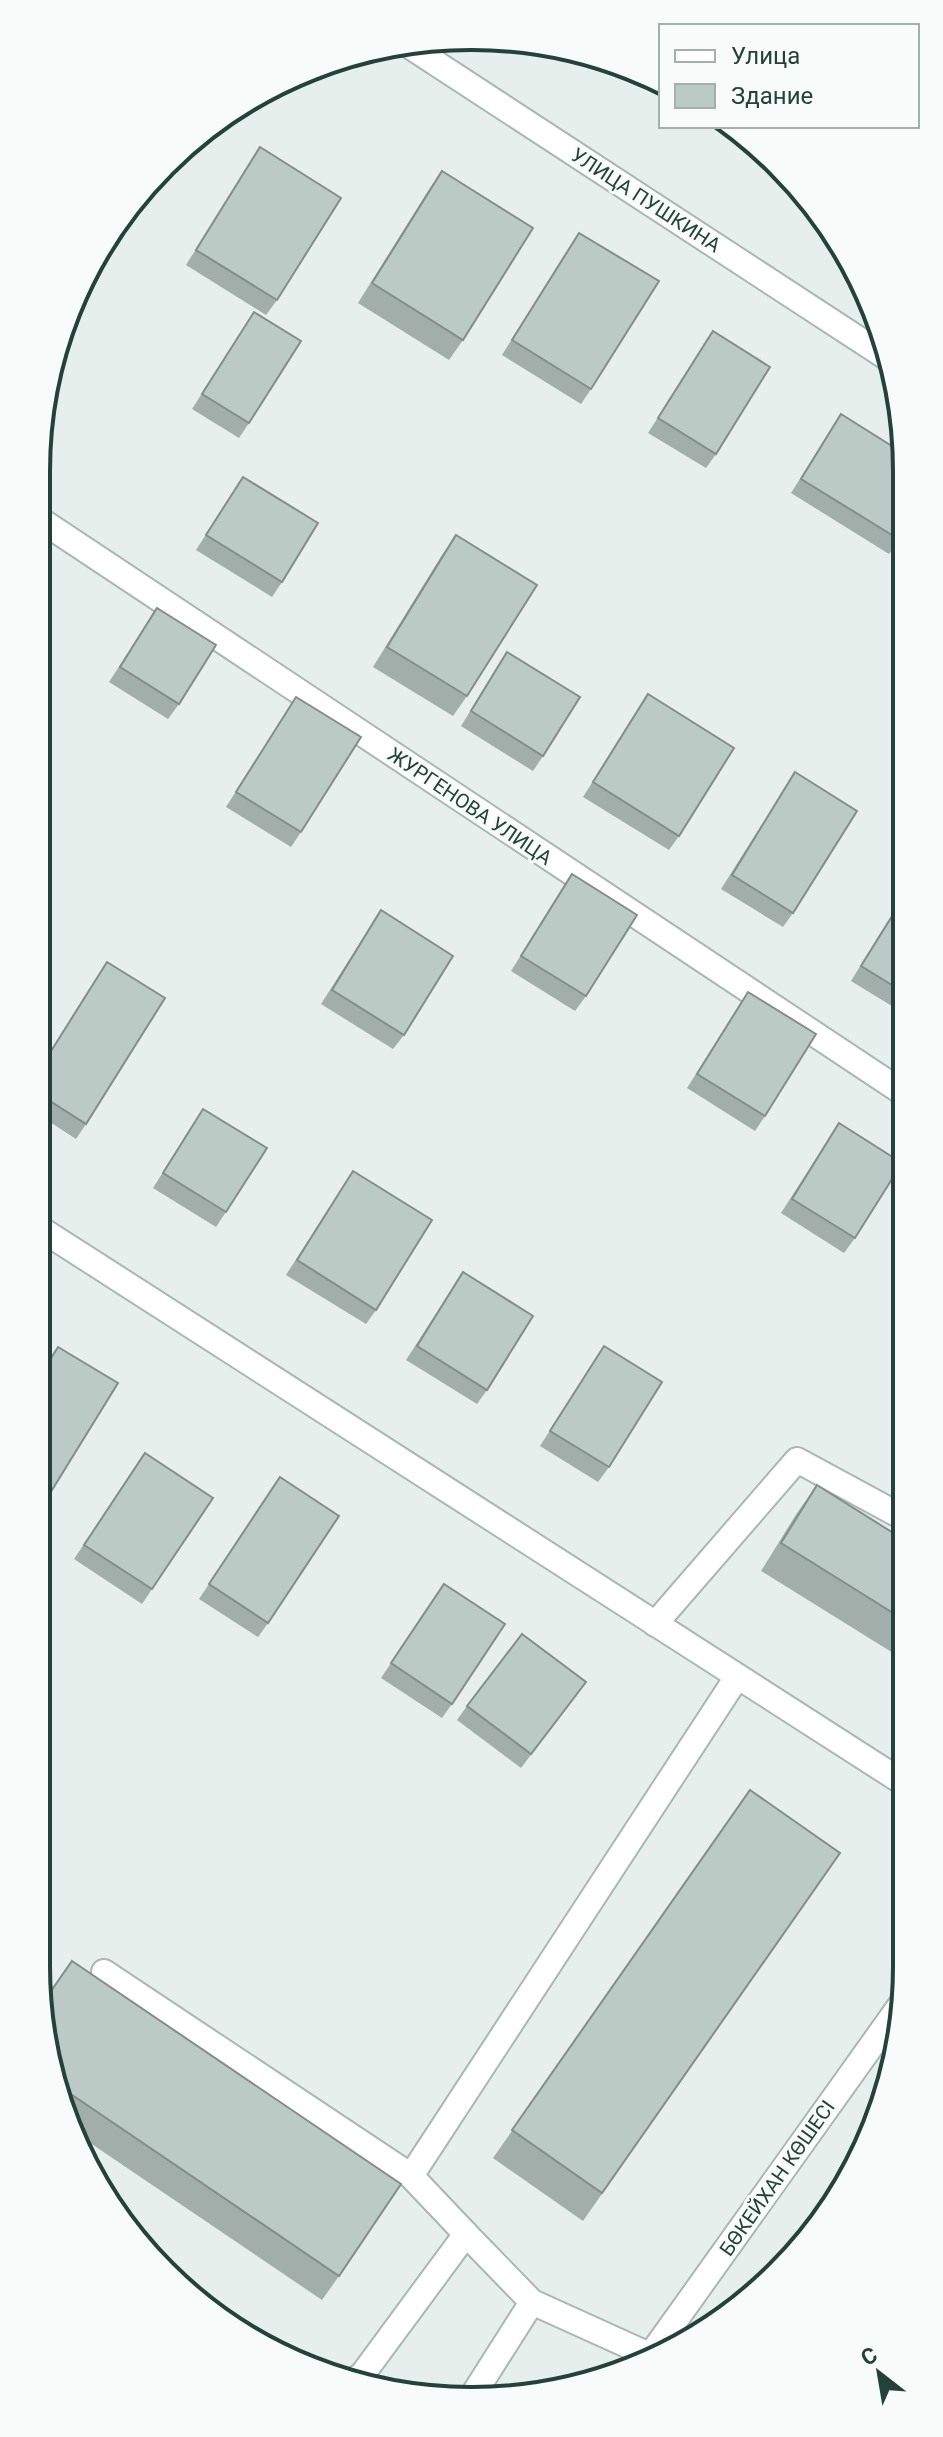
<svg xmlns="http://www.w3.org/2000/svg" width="943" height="2437" viewBox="0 0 943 2437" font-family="Roboto,sans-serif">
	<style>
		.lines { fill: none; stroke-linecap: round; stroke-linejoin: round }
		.service-casing { stroke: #a8b8b2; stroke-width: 28 }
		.minor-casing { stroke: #a8b8b2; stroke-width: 28 }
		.tertiary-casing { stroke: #a8b8b2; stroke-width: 28 }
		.service { stroke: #fff; stroke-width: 24 }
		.minor { stroke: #fff; stroke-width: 24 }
		.tertiary { stroke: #fff; stroke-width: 24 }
		.wall { fill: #a1aea9 }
		.building { fill: #bbcac4; stroke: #838d89; stroke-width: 2 }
		.labels { text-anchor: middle; stroke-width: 6; stroke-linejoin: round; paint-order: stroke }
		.street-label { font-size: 20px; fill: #24423a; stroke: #f7fbf9 }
		.rim { fill: none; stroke: #24423a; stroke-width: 4 }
	</style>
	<rect width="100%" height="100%" fill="#e6efeb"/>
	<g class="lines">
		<!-- service casing -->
		<g class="service-casing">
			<g id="service">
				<path d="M 655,1624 L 797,1460 L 906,1519"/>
				<path d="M 104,1972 L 411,2176"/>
				<path d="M 466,2234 L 411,2176 L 737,1677"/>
				<path d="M 473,2395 L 532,2302"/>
			</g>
		</g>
		<!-- minor casing -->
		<g class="minor-casing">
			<g id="minor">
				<path d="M 405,43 L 886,357"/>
				<path d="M 36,517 L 905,1094"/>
				<path d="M 36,1226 L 907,1785"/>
				<path d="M 357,2378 L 362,2375 L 466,2234 L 532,2302 L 649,2355"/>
			</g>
		</g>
		<!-- tertiary casing -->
		<g class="tertiary-casing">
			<path id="tertiary" d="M 652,2353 L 902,2003"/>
		</g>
		<!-- service -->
		<use href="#service" class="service"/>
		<!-- minor -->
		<use href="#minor" class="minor"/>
		<!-- tertiary -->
		<use href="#tertiary" class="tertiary"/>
	</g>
	<!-- wall -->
	<g class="wall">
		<path d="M 741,134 L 759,149 L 739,137 Z"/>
		<path d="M 260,147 L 277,300 L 266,315 L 186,265 Z"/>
		<path d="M 442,171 L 463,340 L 449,360 L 358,303 L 428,191 Z"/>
		<path d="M 579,233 L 591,389 L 581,404 L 502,355 Z"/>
		<path d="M 254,312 L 249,423 L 239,438 L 192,409 Z"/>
		<path d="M 713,331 L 716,454 L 706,468 L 648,433 Z"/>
		<path d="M 841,414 L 904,534 L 889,554 L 791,493 Z"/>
		<path d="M 243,477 L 282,582 L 272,597 L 196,550 Z"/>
		<path d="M 456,535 L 467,696 L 453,716 L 373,667 L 442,555 Z"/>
		<path d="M 157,608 L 179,704 L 168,719 L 109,682 Z"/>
		<path d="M 507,652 L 543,756 L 533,771 L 461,726 Z"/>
		<path d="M 648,694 L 679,836 L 669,850 L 583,797 Z"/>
		<path d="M 296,697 L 301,832 L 291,847 L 226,807 Z"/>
		<path d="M 795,772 L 793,913 L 783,927 L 721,889 Z"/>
		<path d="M 572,874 L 586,996 L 575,1011 L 511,971 Z"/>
		<path d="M 904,895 L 905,1014 L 851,981 Z"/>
		<path d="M 381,910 L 404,1035 L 393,1049 L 321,1004 Z"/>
		<path d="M 107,962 L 86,1124 L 76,1139 L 36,1113 L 36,1074 Z"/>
		<path d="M 748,992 L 765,1116 L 755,1131 L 687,1088 Z"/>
		<path d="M 203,1109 L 226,1212 L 216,1227 L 153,1188 Z"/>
		<path d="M 839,1123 L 855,1238 L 844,1253 L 781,1213 Z"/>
		<path d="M 353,1171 L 376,1310 L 366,1324 L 286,1275 Z"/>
		<path d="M 463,1272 L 487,1390 L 477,1404 L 406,1360 Z"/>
		<path d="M 604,1346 L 609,1467 L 598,1482 L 540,1446 Z"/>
		<path d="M 145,1453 L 213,1498 L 142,1604 L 74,1559 Z"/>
		<path d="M 817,1485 L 906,1541 L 906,1661 L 761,1571 L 797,1513 Z"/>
		<path d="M 270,1492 L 268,1623 L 258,1637 L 199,1599 Z"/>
		<path d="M 444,1584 L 452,1704 L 442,1718 L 381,1678 Z"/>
		<path d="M 586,1682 L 521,1768 L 457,1720 L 467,1706 Z"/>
		<path d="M 750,1790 L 840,1853 L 583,2221 L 493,2158 Z"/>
		<path d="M 42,2004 L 339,2276 L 322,2300 L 74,2132 L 59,2106 Z"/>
	</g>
	<!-- building -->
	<g class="building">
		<path d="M 260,147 L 341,198 L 277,300 L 196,250 Z"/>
		<path d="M 442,171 L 533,228 L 463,340 L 372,283 Z"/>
		<path d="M 579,233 L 659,281 L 591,389 L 512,340 Z"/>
		<path d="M 254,312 L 301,341 L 249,423 L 202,394 Z"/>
		<path d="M 713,331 L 770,367 L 716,454 L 658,418 Z"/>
		<path d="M 841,414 L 903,453 L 904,534 L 900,540 L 801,479 Z"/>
		<path d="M 243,477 L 318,523 L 282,582 L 206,535 Z"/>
		<path d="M 456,535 L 537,585 L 467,696 L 387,647 Z"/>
		<path d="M 157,608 L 216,645 L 179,704 L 120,667 Z"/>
		<path d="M 507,652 L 580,697 L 543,756 L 471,711 Z"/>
		<path d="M 36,661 L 41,664 L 36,671 Z"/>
		<path d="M 648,694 L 734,748 L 679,836 L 593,782 Z"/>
		<path d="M 296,697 L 361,737 L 301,832 L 236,792 Z"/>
		<path d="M 795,772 L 857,811 L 793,913 L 732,875 Z"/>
		<path d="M 572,874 L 637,915 L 586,996 L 521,956 Z"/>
		<path d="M 904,897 L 905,993 L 861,966 Z"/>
		<path d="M 381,910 L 453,956 L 404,1035 L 332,990 Z"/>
		<path d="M 107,962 L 165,998 L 86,1124 L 36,1092 L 36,1075 Z"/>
		<path d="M 748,992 L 816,1034 L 765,1116 L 697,1074 Z"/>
		<path d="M 203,1109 L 267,1148 L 226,1212 L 163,1173 Z"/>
		<path d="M 839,1123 L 902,1163 L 855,1238 L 792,1199 Z"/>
		<path d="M 353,1171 L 432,1220 L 376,1310 L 297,1260 Z"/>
		<path d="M 463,1272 L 533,1316 L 487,1390 L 417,1346 Z"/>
		<path d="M 604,1346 L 662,1382 L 609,1467 L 550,1431 Z"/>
		<path d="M 58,1347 L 118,1383 L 36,1516 L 36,1382 Z"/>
		<path d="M 145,1453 L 213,1498 L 152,1589 L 84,1545 Z"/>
		<path d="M 280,1477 L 339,1516 L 268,1623 L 209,1584 Z"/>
		<path d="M 817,1485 L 906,1541 L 906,1621 L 781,1543 Z"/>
		<path d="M 444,1584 L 505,1624 L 452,1704 L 391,1663 Z"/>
		<path d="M 522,1634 L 586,1682 L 531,1754 L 467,1706 Z"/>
		<path d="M 750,1790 L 840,1853 L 602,2193 L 512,2130 Z"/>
		<path d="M 72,1961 L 401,2184 L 339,2276 L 56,2084 L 42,2004 Z"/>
	</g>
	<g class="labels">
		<!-- street labels -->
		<g class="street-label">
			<text transform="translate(646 200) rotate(33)" y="7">УЛИЦА ПУШКИНА</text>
			<text transform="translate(470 806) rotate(34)" y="7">ЖУРГЕНОВА УЛИЦА</text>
			<text transform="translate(777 2178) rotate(-55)" y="7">БӨКЕЙХАН КӨШЕСІ</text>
		</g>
	</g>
	<!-- crop -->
	<path d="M0 0H943V2437H0ZM471 50H472A421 421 0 0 1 893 471V1966A421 421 0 0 1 472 2387H471A421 421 0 0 1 50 1966V471A421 421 0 0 1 471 50Z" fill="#f7fbf9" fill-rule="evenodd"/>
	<path class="rim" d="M471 50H472A421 421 0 0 1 893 471V1966A421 421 0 0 1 472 2387H471A421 421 0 0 1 50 1966V471A421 421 0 0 1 471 50Z"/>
	<!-- legend -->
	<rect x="659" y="24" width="260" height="104" fill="#f7fbf9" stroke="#a3b1ad" stroke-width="2"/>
	<rect x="675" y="50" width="40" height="12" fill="#ffffff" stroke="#a3b1ad" stroke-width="2"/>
	<text x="731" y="64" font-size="24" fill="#24423a">Улица</text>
	<rect x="675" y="84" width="40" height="24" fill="#bbcac4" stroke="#a3b1ad" stroke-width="2"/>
	<text x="731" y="104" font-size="24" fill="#24423a">Здание</text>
	<!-- north arrow -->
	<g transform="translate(879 2373) rotate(329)" stroke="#f7fbf9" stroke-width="6" paint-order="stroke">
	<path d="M0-6L14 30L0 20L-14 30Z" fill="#24423a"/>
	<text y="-12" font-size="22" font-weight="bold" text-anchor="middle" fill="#24423a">С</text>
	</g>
</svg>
